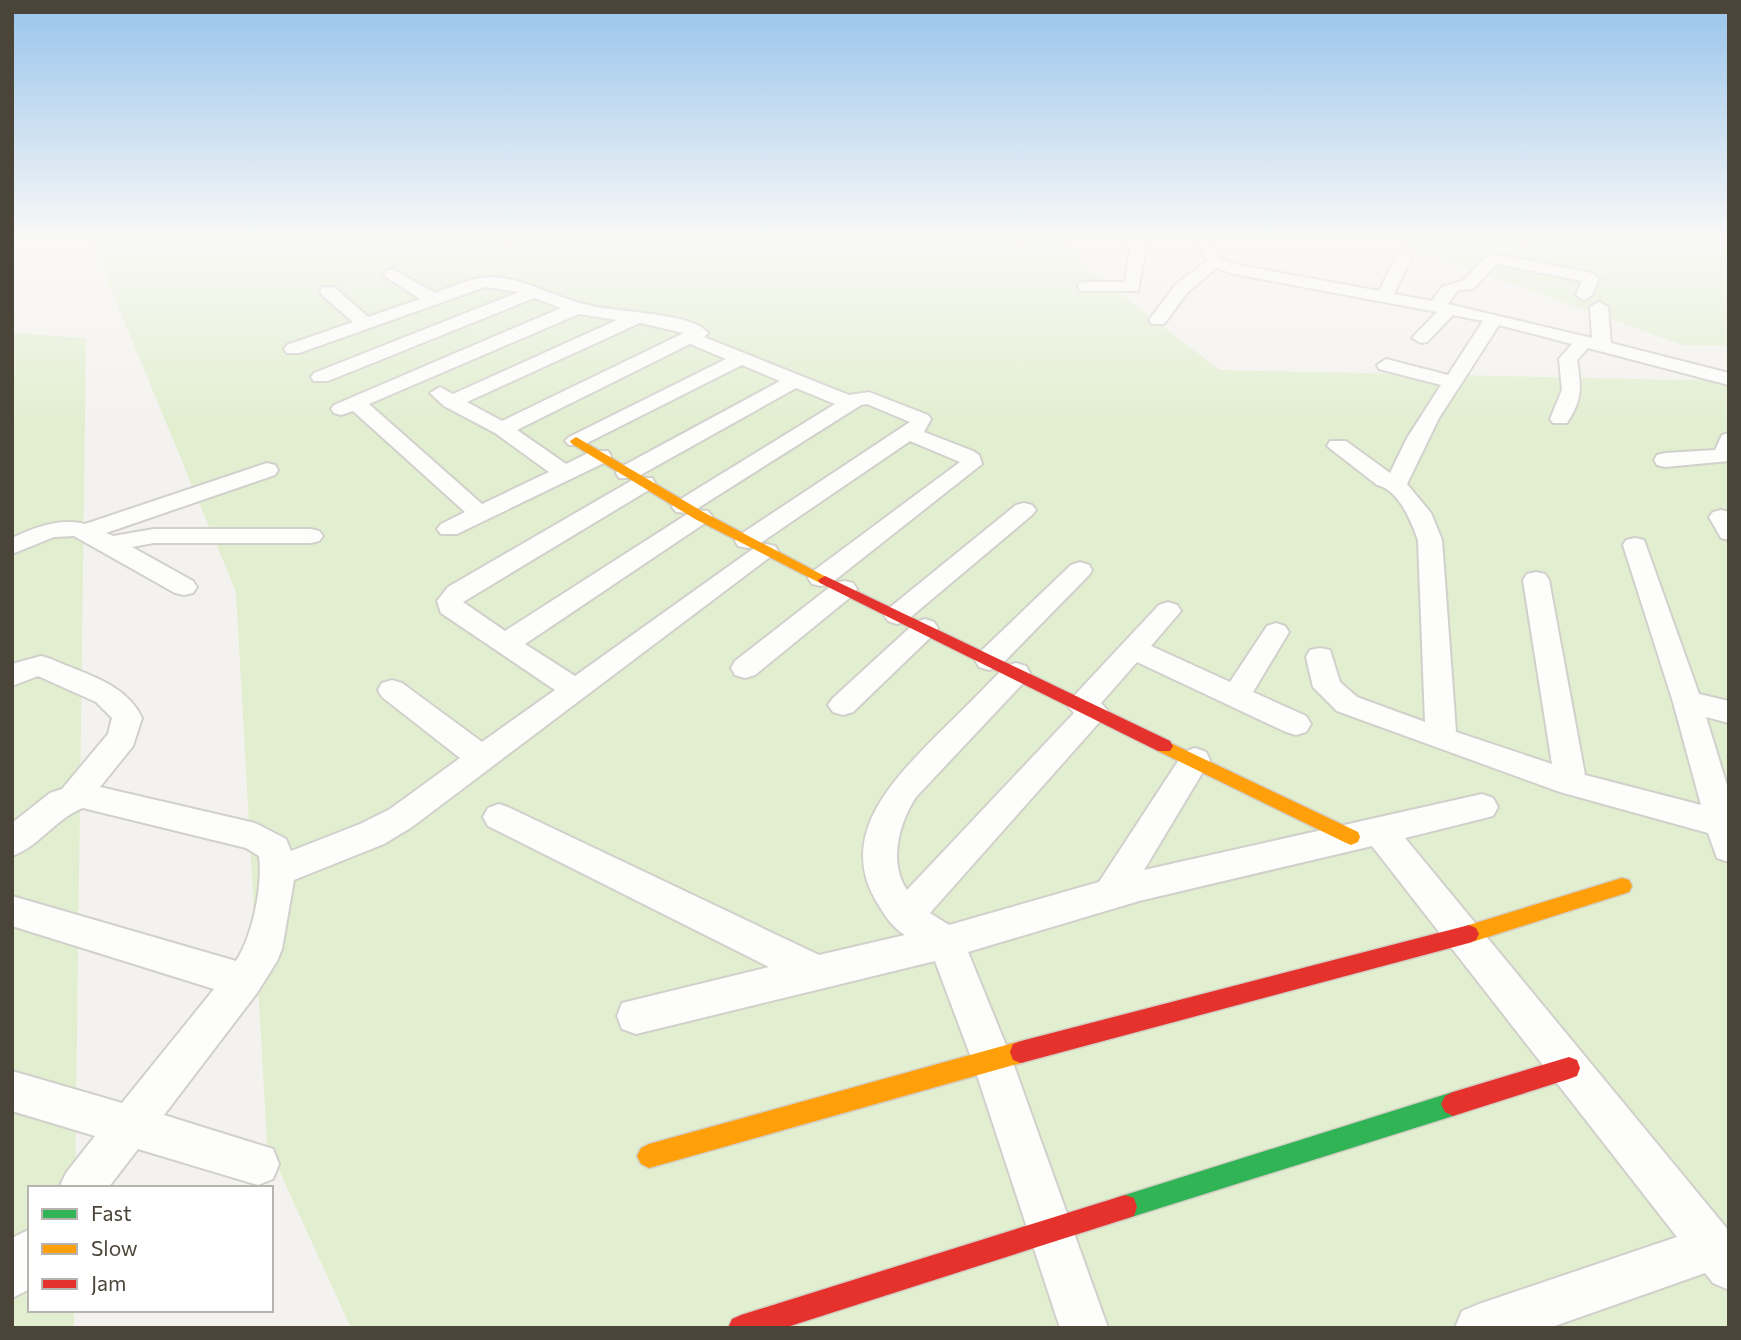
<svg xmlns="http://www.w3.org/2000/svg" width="1741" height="1340" viewBox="0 0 1741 1340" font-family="Commissioner,sans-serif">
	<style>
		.green { fill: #e1eecf }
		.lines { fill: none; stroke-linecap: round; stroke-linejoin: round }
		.street-casing { stroke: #d2d0cb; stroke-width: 4 }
		.fast-casing { stroke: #d3cfc5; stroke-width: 3 }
		.slow-casing { stroke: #d3cfc5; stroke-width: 3 }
		.jam-casing { stroke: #d3cfc5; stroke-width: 3 }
		.street { fill: #fdfdfc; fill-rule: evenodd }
		.fast { fill: #30b455; fill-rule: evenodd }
		.slow { fill: #ff9f0a; fill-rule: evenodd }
		.jam { fill: #e5322d; fill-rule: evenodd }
	</style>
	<rect width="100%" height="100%" fill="#f4f2ee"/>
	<!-- green -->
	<g class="green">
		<path d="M 91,241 L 1063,241 L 1094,274 L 1220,370 L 1682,380 L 1729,378 L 1729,1328 L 351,1328 L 267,1144 L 236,592 Z"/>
		<path d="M 1391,241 L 1729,241 L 1729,346 L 1683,345 Z"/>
		<path d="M 12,333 L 86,338 L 75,1188 L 30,1188 L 30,1310 L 74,1310 L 74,1328 L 12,1328 Z"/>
	</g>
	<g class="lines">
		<!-- street casing -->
		<g class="street-casing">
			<g id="street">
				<path d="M 1128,241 L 1143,241 L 1146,249 L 1138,291 L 1080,291 L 1078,287 L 1080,283 L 1086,282 L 1125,282 L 1130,249 Z"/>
				<path d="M 1196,241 L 1211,241 L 1221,259 L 1238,265 L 1379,291 L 1397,255 L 1409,255 L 1411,258 L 1394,294 L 1432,301 L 1443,286 L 1463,281 L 1487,256 L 1493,254 L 1591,273 L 1599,278 L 1592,295 L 1584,300 L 1576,295 L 1582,281 L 1497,264 L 1473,289 L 1458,290 L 1448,304 L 1592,338 L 1590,307 L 1599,302 L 1608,307 L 1611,343 L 1729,373 L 1729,385 L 1588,348 L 1577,360 C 1581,387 1583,399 1567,423 L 1553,423 L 1550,419 L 1562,390 L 1559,359 L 1572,344 L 1499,325 L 1439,418 L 1407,484 L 1431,513 L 1442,540 L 1456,732 L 1552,764 L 1523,580 L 1527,574 L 1536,572 L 1545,574 L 1549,580 L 1585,775 L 1701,805 L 1673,702 L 1623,545 L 1626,540 L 1635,538 L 1644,540 L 1699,694 L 1729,701 L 1729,723 L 1706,717 L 1729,792 L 1729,862 L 1717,858 L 1708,833 L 1560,792 L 1337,711 L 1313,687 L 1306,657 L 1310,650 L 1320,648 L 1330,650 L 1340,682 L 1357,697 L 1425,722 L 1418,540 C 1411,521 1399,490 1377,485 L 1327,446 L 1330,441 L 1346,441 L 1390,473 L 1407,438 L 1441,385 L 1379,369 L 1377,365 L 1386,359 L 1448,375 L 1483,321 L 1453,315 L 1427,342 L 1421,343 L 1412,338 L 1437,312 L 1234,274 L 1217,268 L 1188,292 L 1164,324 L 1152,324 L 1149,320 L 1176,284 L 1207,261 Z"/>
				<path d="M 392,269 L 435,293 C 452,287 472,277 491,277 C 524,278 552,296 584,304 C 610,311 637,311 664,316 C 677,318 699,322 708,333 L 704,337 L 849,395 L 869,392 L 928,415 L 931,419 L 924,432 L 973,451 L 979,455 L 982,464 L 830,584 L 821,586 L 812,584 L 808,578 L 812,572 L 960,462 L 910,441 L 756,546 L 747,548 L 738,546 L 735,541 L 738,536 L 910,422 L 867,404 L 861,405 L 695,510 L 708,511 L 712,516 L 708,521 L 525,644 L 575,676 L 757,546 L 766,544 L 775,546 L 778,551 L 412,827 L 384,844 L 294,880 L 282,949 L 277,961 L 257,993 L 164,1115 L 273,1149 L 279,1164 L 273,1179 L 258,1185 L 138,1149 L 108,1188 L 59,1188 L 66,1173 L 95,1136 L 12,1111 L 12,1071 L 122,1103 L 214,989 L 12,926 L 12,896 L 236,961 C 252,937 263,886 259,856 L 246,848 L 83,808 C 56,818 40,846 12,856 L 12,823 L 50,793 L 62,789 L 108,734 L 112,718 L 96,702 L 38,676 L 12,686 L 12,664 L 41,656 L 51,659 C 84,674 126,683 142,718 L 133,746 L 100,787 L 255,823 L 286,839 L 291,851 L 360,824 L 390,809 L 460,758 L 382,697 L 378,690 L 382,683 L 392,680 L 402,683 L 482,742 L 555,690 L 441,613 L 437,601 L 448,587 L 636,478 L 652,478 L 655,483 L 652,488 L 463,602 L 505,631 L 689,513 L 676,512 L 672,507 L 676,502 L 835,404 L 796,388 L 635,478 L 619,478 L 616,473 L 619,468 L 780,381 L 742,365 L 583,445 L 569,445 L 565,441 L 569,437 L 726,359 L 690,344 L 517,430 L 566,464 L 592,451 L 608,451 L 611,456 L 608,461 L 457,534 L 441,534 L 437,529 L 441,524 L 465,512 L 353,411 L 341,415 L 334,413 L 331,409 L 334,405 L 561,308 L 534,298 L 328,381 L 314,381 L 311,377 L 314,373 L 519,292 L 485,287 L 299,353 L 287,353 L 284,349 L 287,345 L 353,322 L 322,295 L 320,291 L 322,287 L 334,287 L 368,317 L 420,299 L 386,277 L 384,274 L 386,271 ZM 579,314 L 617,320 L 453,394 L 440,387 L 430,393 L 444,406 L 495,433 L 549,472 L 482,504 L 369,404 ZM 640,323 L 684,333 L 502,421 L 467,402 Z"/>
				<path d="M 1729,433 L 1729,461 L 1665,467 L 1657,465 L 1654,460 L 1657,455 L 1665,453 L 1715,450 L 1722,435 Z"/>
				<path d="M 267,463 L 275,465 L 278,470 L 275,475 L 106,533 L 113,536 L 154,529 L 311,529 L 319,531 L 323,536 L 319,541 L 311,543 L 154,543 L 132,547 L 193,581 L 197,587 L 193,593 L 184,595 L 175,593 L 74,536 L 54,537 L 12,554 L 12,538 C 36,527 59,518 85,524 Z"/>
				<path d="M 1024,503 L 1032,505 L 1036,510 L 1032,515 L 906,621 L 897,624 L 888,621 L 884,615 L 888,609 L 1016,505 Z"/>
				<path d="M 1721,510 L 1729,512 L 1729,540 L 1721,538 L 1709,517 L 1713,512 Z"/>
				<path d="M 1080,562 L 1089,565 L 1092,570 L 1089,575 L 999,667 L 989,670 L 979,667 L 975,660 L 979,653 L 1071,565 Z"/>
				<path d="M 844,581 L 853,583 L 857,589 L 853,595 L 755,675 L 745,678 L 735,675 L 731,668 L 735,661 L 835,583 Z"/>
				<path d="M 1168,602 L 1177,605 L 1181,611 L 1151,646 L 1230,682 L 1267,626 L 1276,623 L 1285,626 L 1289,632 L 1253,692 L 1306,716 L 1311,724 L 1306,732 L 1296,735 L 1286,732 L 1137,662 L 1101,703 L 1108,711 L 1103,718 L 930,913 L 949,925 L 1099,882 L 1184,752 L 1195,748 L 1206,752 L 1210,760 L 1144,870 L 1482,794 L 1493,798 L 1498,807 L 1493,816 L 1405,838 L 1729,1231 L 1729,1290 L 1713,1283 L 1705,1273 L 1549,1328 L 1455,1328 L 1462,1311 L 1479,1304 L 1677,1237 L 1372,846 L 1139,901 L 968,952 L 1012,1060 L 1108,1328 L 1060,1328 L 972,1060 L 935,961 L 636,1034 L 622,1029 L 617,1016 L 622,1003 L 769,967 L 488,826 L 483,817 L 488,808 L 499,804 L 510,808 L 819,955 L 905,935 C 892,927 886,917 878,904 C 835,836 894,779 938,734 C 961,712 983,689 1006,666 L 1016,663 L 1026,666 L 1030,673 L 1026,680 L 916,797 C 899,823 888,862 907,890 L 1074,713 L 1067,705 L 1072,698 L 1159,605 Z"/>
				<path d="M 925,619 L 934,622 L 938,628 L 934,634 L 853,712 L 843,715 L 833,712 L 828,705 L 833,698 L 916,622 Z"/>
				<path d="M 30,1229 L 30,1289 L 12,1298 L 12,1238 Z"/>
			</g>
		</g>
		<!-- fast casing -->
		<g class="fast-casing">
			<path id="fast" d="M 1453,1092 L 1461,1096 L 1465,1104 L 1461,1112 L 1453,1116 L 1125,1219 L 1116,1216 L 1113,1207 L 1116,1198 L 1125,1195 Z"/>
		</g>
		<!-- slow casing -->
		<g class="slow-casing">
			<g id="slow">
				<path d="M 576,437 L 705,513 L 832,580 L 825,584 L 820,583 L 695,519 L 572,444 L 570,441 Z"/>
				<path d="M 1164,740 L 1358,832 L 1360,837 L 1358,842 L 1351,845 L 1344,842 L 1158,751 L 1155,746 L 1158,741 Z"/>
				<path d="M 1622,878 L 1629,880 L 1632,886 L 1629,892 L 1469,943 L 1462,940 L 1459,934 L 1462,928 L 1469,925 Z"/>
				<path d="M 1021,1041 L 1029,1044 L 1032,1052 L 1029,1060 L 1021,1063 L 649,1168 L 641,1164 L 637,1156 L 641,1148 L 649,1144 Z"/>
			</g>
		</g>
		<!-- jam casing -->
		<g class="jam-casing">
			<g id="jam">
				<path d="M 825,576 L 1170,741 L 1173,746 L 1170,751 L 1158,751 L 820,583 L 818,580 Z"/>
				<path d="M 1469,925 L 1476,928 L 1479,934 L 1476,940 L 1469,943 L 1021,1063 L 1013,1060 L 1010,1052 L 1013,1044 L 1021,1041 Z"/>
				<path d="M 1569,1057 L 1577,1060 L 1580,1068 L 1577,1076 L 1569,1079 L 1453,1116 L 1445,1112 L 1441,1104 L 1445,1096 L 1453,1092 Z"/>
				<path d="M 1125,1195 L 1134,1198 L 1137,1207 L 1134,1216 L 1125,1219 L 784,1328 L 728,1328 L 732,1319 L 741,1315 Z"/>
			</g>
		</g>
		<!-- street -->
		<use href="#street" class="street"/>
		<!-- fast -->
		<use href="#fast" class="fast"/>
		<!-- slow -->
		<use href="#slow" class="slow"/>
		<!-- jam -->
		<use href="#jam" class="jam"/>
	</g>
	<!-- sky -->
	<linearGradient id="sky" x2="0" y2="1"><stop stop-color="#98c4ec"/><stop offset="0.56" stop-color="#faf9f7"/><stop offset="1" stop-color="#faf9f7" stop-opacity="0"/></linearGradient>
	<rect width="1741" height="429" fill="url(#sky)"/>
	<!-- border -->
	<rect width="1741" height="1340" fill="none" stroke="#4b4439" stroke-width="28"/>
	<!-- legend -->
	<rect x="28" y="1186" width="245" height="126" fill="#ffffff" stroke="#b7b4b0" stroke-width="2"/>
	<rect x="42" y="1209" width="35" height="10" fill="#30b455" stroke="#b7b4b0" stroke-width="2"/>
	<text x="91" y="1221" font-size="21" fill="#4b4439">Fast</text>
	<rect x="42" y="1244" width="35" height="10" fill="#ff9f0a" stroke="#b7b4b0" stroke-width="2"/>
	<text x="91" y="1256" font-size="21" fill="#4b4439">Slow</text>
	<rect x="42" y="1279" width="35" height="10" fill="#e5322d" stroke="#b7b4b0" stroke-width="2"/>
	<text x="91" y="1291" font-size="21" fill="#4b4439">Jam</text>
</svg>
